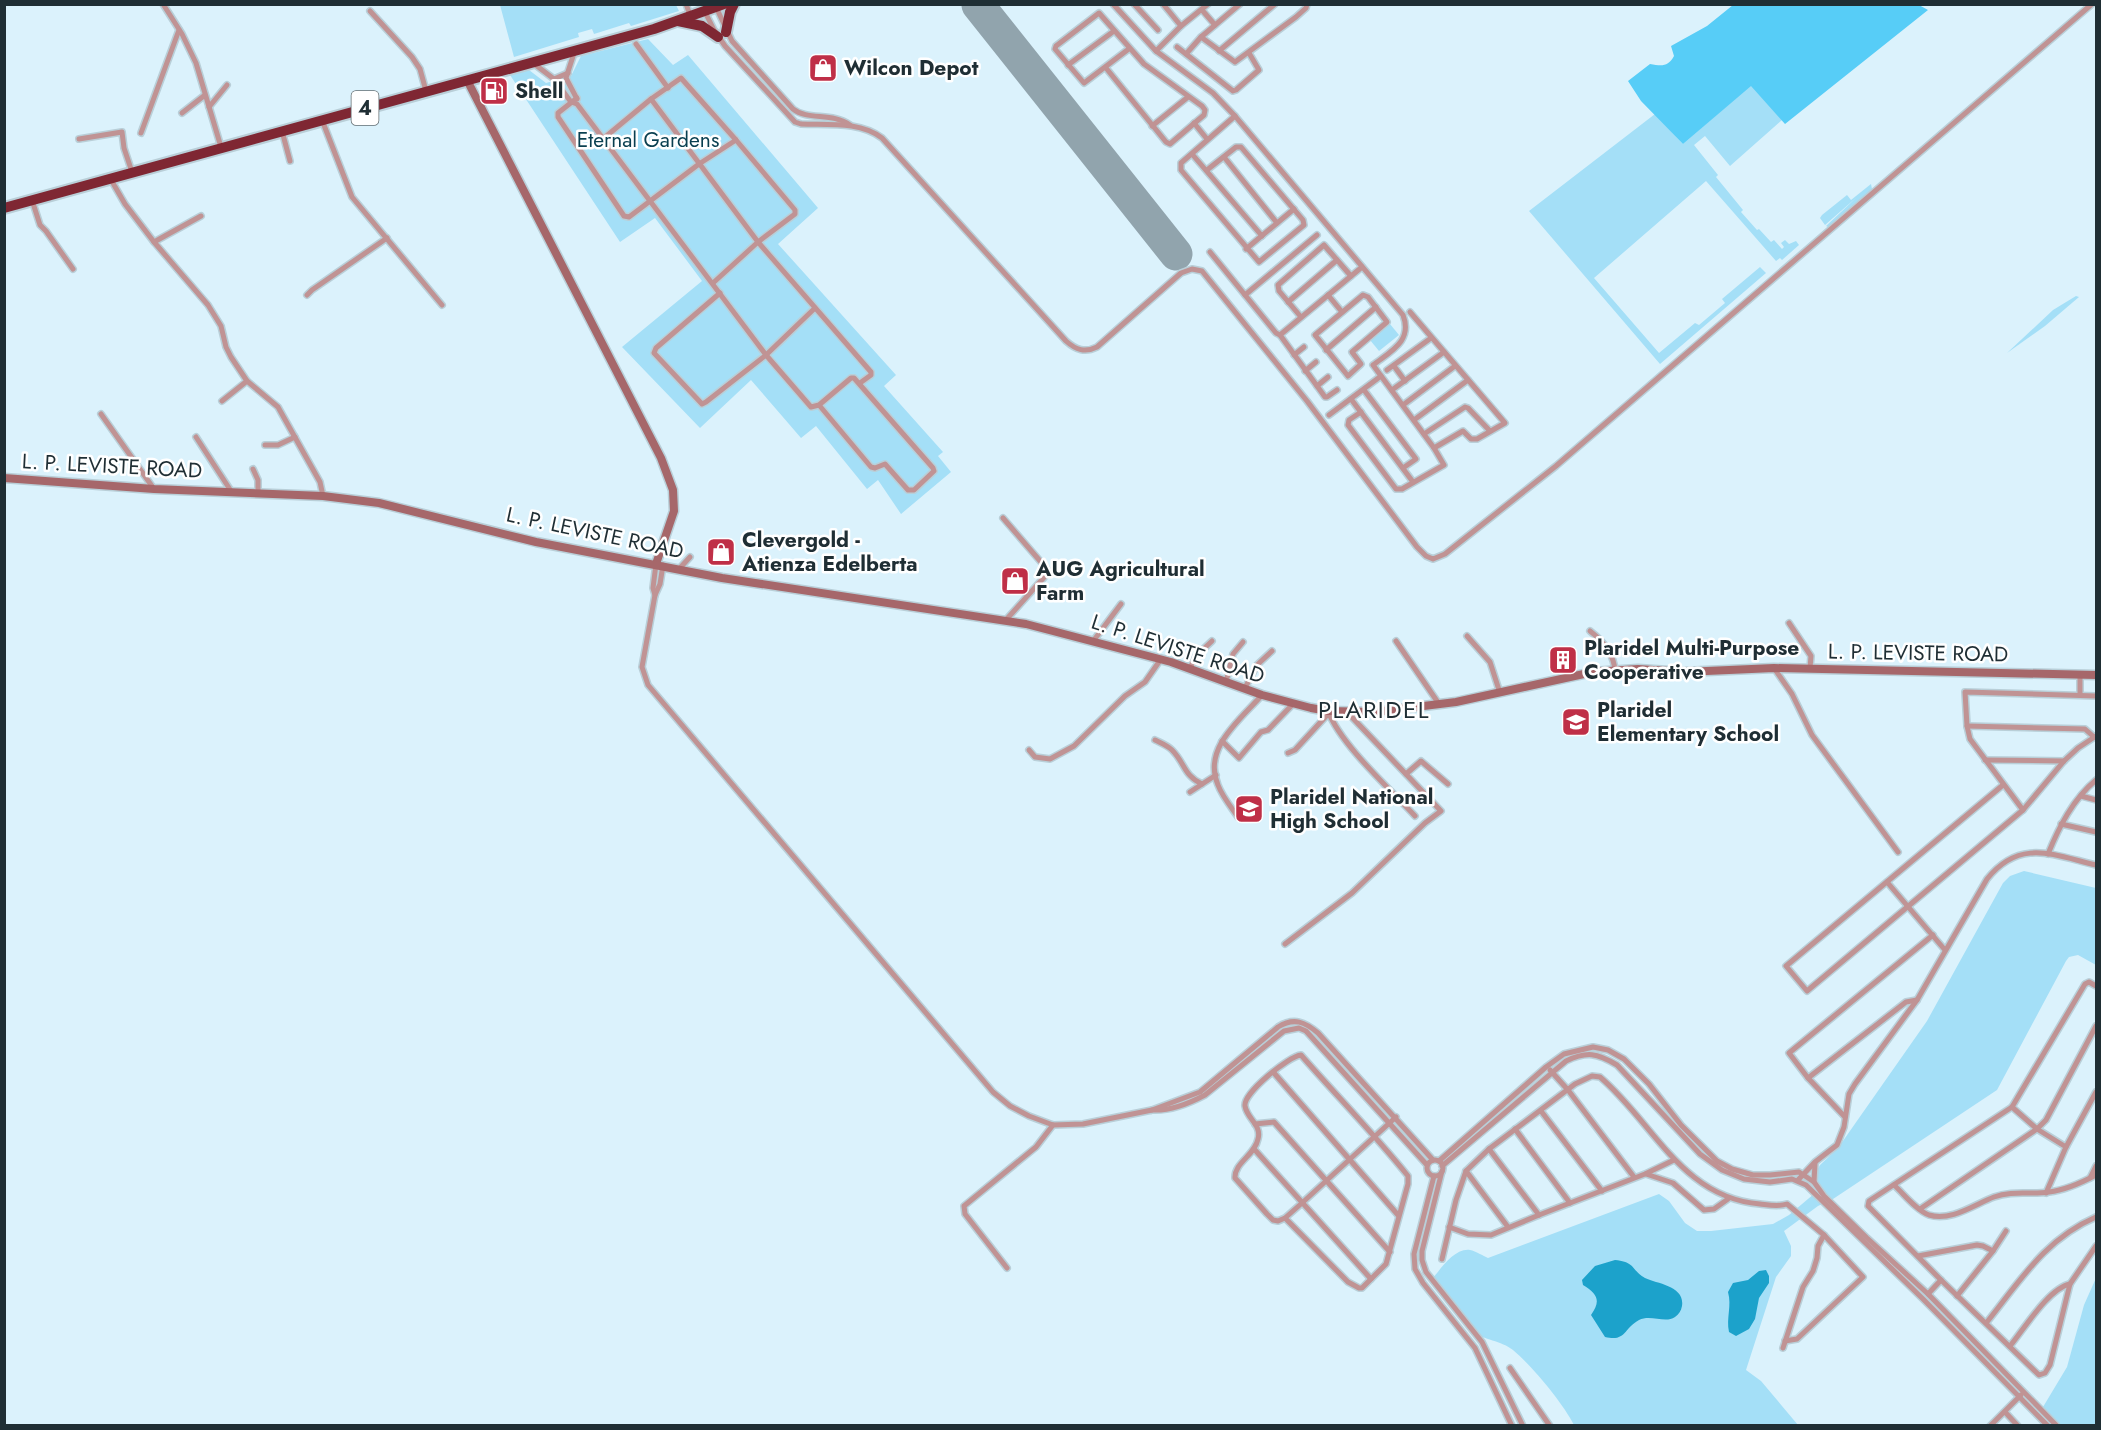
<svg xmlns="http://www.w3.org/2000/svg" width="2101" height="1430" viewBox="0 0 2101 1430" font-family="Jost,sans-serif">
	<style>
		.green { fill: #a4dff7 }
		.forest { fill: #57cdf7 }
		.water { fill: #1ca2cb }
		.lines { fill: none; stroke-linecap: round; stroke-linejoin: round }
		.runway { stroke: #91a4ad; stroke-width: 33 }
		.street-casing { stroke: #b9cfd8; stroke-width: 8 }
		.secondary-casing { stroke: #b9cfd8; stroke-width: 11 }
		.highway-casing { stroke: #b9cfd8; stroke-width: 14 }
		.street { stroke: #c09394; stroke-width: 5 }
		.secondary { stroke: #a6676a; stroke-width: 8 }
		.highway { stroke: #7f2733; stroke-width: 10 }
		.labels { text-anchor: middle; stroke-width: 5; stroke-linejoin: round; paint-order: stroke }
		.shield { fill: #fff; stroke: #626d71; stroke-width: 1.5 }
		.shield-label { font-size: 20px; font-weight: bold; fill: #1f2e34 }
		.poi-label { font-size: 21px; font-weight: bold; fill: #1f2e34; stroke: #fff; text-anchor: start }
		.park-label { font-size: 21px; fill: #093f50; stroke: #fff }
		.street-label { font-size: 21px; fill: #1f2e34; stroke: #fff }
		.quarter-label { font-size: 24px; letter-spacing: 1.5px; fill: #1f2e34; stroke: #fff }
	</style>
	<rect width="100%" height="100%" fill="#dbf2fc"/>
	<!-- green -->
	<g class="green">
		<path d="M 676,5 L 679,11 L 631,26 L 629,23 L 594,34 L 592,29 L 578,33 L 579,37 L 514,57 L 500,5 Z"/>
		<path d="M 648,39 L 673,65 L 688,55 L 818,208 L 778,244 L 896,375 L 884,386 L 943,452 L 938,456 L 951,472 L 901,514 L 878,480 L 867,489 L 816,426 L 801,438 L 751,380 L 700,428 L 622,347 L 702,281 L 655,218 L 620,242 L 510,75 L 529,70 L 546,83 L 571,76 L 581,56 Z"/>
		<path d="M 1751,85 L 1782,120 L 1730,166 L 1705,136 L 1694,145 L 1718,175 L 1716,177 L 1743,210 L 1741,212 L 1757,230 L 1759,229 L 1771,242 L 1774,240 L 1782,249 L 1784,247 L 1781,243 L 1785,240 L 1789,244 L 1796,241 L 1799,245 L 1782,260 L 1780,258 L 1776,261 L 1706,181 L 1594,278 L 1659,353 L 1695,323 L 1699,325 L 1725,303 L 1722,299 L 1760,267 L 1766,273 L 1660,364 L 1529,211 L 1655,114 L 1683,144 Z"/>
		<path d="M 1871,184 L 1872,189 L 1828,227 L 1826,226 L 1857,197 L 1825,225 L 1820,218 L 1822,215 L 1847,195 L 1851,200 Z"/>
		<path d="M 2076,296 L 2079,297 L 2045,326 L 2007,353 L 2053,310 Z"/>
		<path d="M 1390,324 L 1399,335 L 1379,351 L 1370,340 Z"/>
		<path d="M 2024,871 L 2096,888 L 2096,965 L 2078,955 L 2069,957 L 2066,961 L 1997,1090 L 1833,1199 L 1818,1206 L 1784,1231 L 1791,1246 L 1791,1256 L 1776,1277 L 1746,1370 L 1761,1381 L 1798,1425 L 1574,1425 C 1563,1403 1532,1366 1513,1350 C 1502,1341 1482,1339 1475,1333 C 1459,1318 1446,1296 1432,1279 C 1441,1269 1454,1248 1470,1250 C 1476,1251 1483,1256 1488,1258 L 1659,1194 L 1669,1201 L 1685,1223 L 1697,1231 L 1711,1231 L 1773,1224 L 1789,1215 L 1821,1188 L 1816,1182 L 1815,1174 L 1820,1165 L 1838,1148 L 1927,1021 L 2003,883 L 2010,876 Z"/>
		<path d="M 2096,1278 L 2096,1425 L 2061,1425 L 2043,1407 L 2067,1367 L 2084,1305 Z"/>
	</g>
	<!-- forest -->
	<path class="forest" d="M 1919,5 L 1928,10 L 1785,124 L 1751,86 L 1683,144 L 1641,101 L 1628,81 L 1650,64 C 1662,66 1668,67 1674,56 L 1671,46 L 1707,26 L 1733,5 Z"/>
	<!-- water -->
	<g class="water">
		<path d="M 1615,1260 C 1636,1262 1631,1270 1645,1278 C 1658,1284 1685,1286 1682,1306 C 1681,1311 1679,1314 1675,1317 C 1665,1324 1651,1314 1639,1320 C 1623,1329 1626,1342 1605,1337 L 1591,1315 C 1601,1301 1598,1294 1583,1285 L 1582,1280 L 1595,1266 Z"/>
		<path d="M 1766,1270 L 1769,1276 L 1769,1283 L 1759,1298 L 1755,1319 L 1749,1329 L 1736,1336 L 1729,1332 C 1726,1318 1732,1306 1728,1292 L 1733,1283 L 1748,1280 L 1759,1271 Z"/>
	</g>
	<g class="lines">
		<!-- runway -->
		<path class="runway" d="M 978,5 L 1176,254"/>
		<!-- street casing -->
		<g class="street-casing">
			<g id="street">
				<path d="M 163,4 L 182,34 L 196,63 L 221,147"/>
				<path d="M 686,4 L 690,15"/>
				<path d="M 1113,4 L 1156,51 L 1213,93 L 1235,116 L 1403,315 C 1413,341 1391,351 1373,365 L 1434,448 L 1444,465 L 1402,489 L 1396,489 L 1348,425 L 1349,420 L 1361,412"/>
				<path d="M 1134,4 L 1158,30"/>
				<path d="M 1163,4 L 1181,26"/>
				<path d="M 1240,4 L 1201,37 L 1235,62 L 1296,17 L 1306,8 L 1307,4"/>
				<path d="M 716,7 L 732,41 L 793,109 C 808,121 832,112 850,125"/>
				<path d="M 1202,10 L 1215,25"/>
				<path d="M 370,11 L 412,57 L 420,69 L 426,91"/>
				<path d="M 705,12 L 714,30 L 725,46 L 795,122 L 801,124 C 828,125 860,121 882,138 L 1066,341 C 1076,350 1085,353 1097,347 L 1181,273 L 1192,269 L 1202,271 L 1307,401 L 1417,547 L 1426,556 L 1433,559 L 1445,554 L 1556,466 L 2092,4"/>
				<path d="M 636,44 L 668,88"/>
				<path d="M 1177,47 L 1233,91 L 1236,90 L 1259,70 L 1249,53"/>
				<path d="M 575,50 L 566,78 L 577,99"/>
				<path d="M 1156,51 L 1181,26 L 1208,4"/>
				<path d="M 1219,51 L 1275,4"/>
				<path d="M 1186,54 L 1201,37"/>
				<path d="M 533,63 L 554,79 L 571,102 L 577,104 L 766,355 L 811,407 L 819,405 L 851,378 L 854,378 L 933,468 L 934,471 L 914,490 L 908,490 L 885,464 L 875,468 L 871,467 L 819,405"/>
				<path d="M 1068,65 L 1114,31"/>
				<path d="M 1106,68 L 1166,142 L 1170,144 L 1204,115 L 1205,110 L 1202,106 L 1144,64 L 1099,13 L 1056,46 L 1055,49 L 1084,83 L 1130,48"/>
				<path d="M 554,79 L 568,73"/>
				<path d="M 577,98 L 558,113 L 558,117 L 624,216 L 629,217 L 699,164 L 736,140"/>
				<path d="M 651,99 L 758,242 L 871,372 L 871,375 L 860,383"/>
				<path d="M 209,107 L 227,85"/>
				<path d="M 182,113 L 205,95"/>
				<path d="M 322,120 L 352,197 L 442,305"/>
				<path d="M 1194,123 L 1207,139"/>
				<path d="M 1152,126 L 1188,97"/>
				<path d="M 282,131 L 290,161"/>
				<path d="M 141,133 L 179,30"/>
				<path d="M 604,138 L 651,99 L 681,78 L 736,140 L 795,210 L 795,214 L 758,242 L 713,283"/>
				<path d="M 79,139 L 122,132 L 124,148 L 132,172"/>
				<path d="M 1192,154 L 1262,236"/>
				<path d="M 1224,157 L 1277,223"/>
				<path d="M 1207,170 L 1236,147 L 1241,147 L 1303,220 L 1304,225 L 1259,262 L 1181,170 L 1181,163 L 1235,116"/>
				<path d="M 110,178 L 125,204 L 154,242 L 201,216"/>
				<path d="M 32,200 L 40,225 L 46,231 L 73,269"/>
				<path d="M 154,242 L 208,305 L 221,326 L 226,347 L 231,357 L 247,381 L 222,401"/>
				<path d="M 1246,249 L 1294,209"/>
				<path d="M 1210,252 L 1276,333 L 1280,335"/>
				<path d="M 720,293 L 656,348 L 654,353 L 702,404 L 706,402 L 766,355 L 815,308"/>
				<path d="M 307,295 L 312,290 L 387,238"/>
				<path d="M 1245,295 L 1317,235"/>
				<path d="M 1328,295 L 1342,312"/>
				<path d="M 1363,295 L 1368,297 L 1387,322 L 1352,352 L 1361,364 L 1348,376 L 1315,335 Z"/>
				<path d="M 1288,302 L 1337,260"/>
				<path d="M 1410,312 L 1505,423 L 1477,439 L 1471,439 L 1463,431 L 1434,448"/>
				<path d="M 1301,317 L 1279,291 L 1278,285 L 1324,245 L 1351,276"/>
				<path d="M 1326,350 L 1376,307"/>
				<path d="M 1294,355 L 1304,347"/>
				<path d="M 1394,366 L 1405,381"/>
				<path d="M 1387,370 L 1431,338"/>
				<path d="M 1305,371 L 1316,362"/>
				<path d="M 247,381 L 278,407 L 320,482 L 323,496"/>
				<path d="M 1317,386 L 1328,377"/>
				<path d="M 1337,390 L 1327,397 L 1325,397 L 1280,335 L 1362,267"/>
				<path d="M 1364,390 L 1416,459 L 1403,468"/>
				<path d="M 1392,390 L 1444,352"/>
				<path d="M 1351,399 L 1413,482"/>
				<path d="M 1403,405 L 1455,366"/>
				<path d="M 101,414 L 154,489"/>
				<path d="M 1329,415 L 1381,376"/>
				<path d="M 1414,420 L 1468,380"/>
				<path d="M 1424,434 L 1465,407 L 1468,408 L 1490,431"/>
				<path d="M 196,437 L 231,491"/>
				<path d="M 265,445 L 278,445 L 295,437"/>
				<path d="M 253,469 L 258,480 L 258,492"/>
				<path d="M 1003,518 L 1047,569 L 1047,574 L 1005,621"/>
				<path d="M 663,565 L 660,584 L 655,595 L 642,667 L 648,685 L 993,1092 L 1010,1106 L 1029,1116 L 1053,1125 L 1083,1124 L 1152,1110 C 1169,1111 1190,1103 1205,1095 L 1284,1031 L 1299,1028 L 1306,1031 L 1427,1165"/>
				<path d="M 679,569 L 690,557"/>
				<path d="M 655,595 L 653,588 L 656,564"/>
				<path d="M 1789,623 L 1811,656 L 1810,668"/>
				<path d="M 1590,631 C 1603,641 1614,655 1615,671"/>
				<path d="M 1467,636 L 1490,662 L 1500,693"/>
				<path d="M 1094,640 L 1121,604"/>
				<path d="M 1396,641 L 1439,704"/>
				<path d="M 1190,668 L 1196,656 L 1212,641"/>
				<path d="M 1774,668 L 1792,694 L 1812,735 L 1898,852"/>
				<path d="M 2080,675 L 2080,695"/>
				<path d="M 1226,682 L 1233,654 L 1243,642"/>
				<path d="M 1245,688 L 1257,665 L 1272,651"/>
				<path d="M 1328,711 C 1341,745 1390,789 1415,816"/>
				<path d="M 1967,726 L 2085,729 L 2094,737"/>
				<path d="M 1155,740 C 1161,743 1167,745 1172,750 C 1185,763 1184,776 1202,784"/>
				<path d="M 1222,741 L 1239,758 L 1261,732 L 1268,730 L 1293,704"/>
				<path d="M 1029,750 L 1035,757 L 1050,759 L 1074,746 L 1125,696 L 1145,682 L 1161,659"/>
				<path d="M 1288,753 L 1295,750 L 1329,713"/>
				<path d="M 1985,760 L 2064,761"/>
				<path d="M 1406,774 L 1421,761 L 1448,784"/>
				<path d="M 2003,785 L 1786,966 L 1807,991 L 2023,810 L 2064,761 L 2078,748 L 2096,736"/>
				<path d="M 1190,792 L 1216,775"/>
				<path d="M 2081,796 L 2096,800"/>
				<path d="M 2023,810 L 1970,739 L 1967,726 L 1965,692 L 2096,696"/>
				<path d="M 1238,817 C 1231,807 1222,796 1218,785 C 1202,748 1241,719 1262,695"/>
				<path d="M 2061,824 L 2096,832"/>
				<path d="M 2048,854 C 2059,827 2073,799 2096,780"/>
				<path d="M 1887,882 L 1945,950"/>
				<path d="M 1285,944 L 1352,893 L 1425,823 L 1441,811 L 1346,711"/>
				<path d="M 2096,986 L 2089,982 L 2085,984 L 2012,1107 L 1869,1201 L 1868,1206 L 1941,1280 L 2039,1375 L 2045,1373 L 2050,1365 L 2070,1284 L 2096,1246"/>
				<path d="M 1550,1070 L 1568,1090 L 1634,1177"/>
				<path d="M 1274,1073 L 1398,1215"/>
				<path d="M 1808,1078 L 1906,1002 L 1917,1000"/>
				<path d="M 2012,1107 L 2037,1129 L 2066,1147"/>
				<path d="M 1152,1110 L 1200,1092 L 1278,1027 C 1294,1017 1305,1022 1318,1033 L 1433,1160"/>
				<path d="M 1541,1111 L 1602,1191"/>
				<path d="M 1845,1117 L 1808,1078 L 1789,1053 L 1933,935"/>
				<path d="M 1255,1124 L 1274,1122 L 1390,1252"/>
				<path d="M 1515,1129 L 1570,1203"/>
				<path d="M 1489,1149 L 1539,1215"/>
				<path d="M 1255,1150 L 1371,1279"/>
				<circle cx="1435" cy="1168" r="8"/>
				<path d="M 1439,1161 L 1546,1067 L 1564,1054 L 1593,1047 L 1608,1050 L 1624,1059 L 1649,1084 L 1681,1125 L 1717,1161 L 1732,1169 L 1753,1175 L 1770,1175 L 1799,1172 L 1814,1182 L 1824,1196 L 1867,1238 L 1928,1294 L 2057,1426"/>
				<path d="M 1442,1166 L 1566,1061 C 1587,1051 1597,1053 1617,1065 L 1700,1154 L 1722,1170 L 1744,1179 L 1770,1182 L 1792,1179 L 1806,1185 L 1923,1299 L 2048,1426"/>
				<path d="M 1442,1171 L 1422,1251 L 1422,1260 L 1426,1272 L 1482,1342 L 1523,1426"/>
				<path d="M 1466,1171 L 1508,1227"/>
				<path d="M 1646,1174 L 1673,1183 L 1704,1210 L 1714,1209 L 1728,1199"/>
				<path d="M 1434,1176 L 1414,1254 L 1415,1269 L 1423,1283 L 1475,1348 L 1512,1426"/>
				<path d="M 2090,1178 L 2096,1166"/>
				<path d="M 1798,1180 L 1815,1162 L 1837,1145 L 1844,1127 L 1849,1094 L 1855,1084 L 1917,1000 L 1987,879 C 2020,838 2053,855 2096,865"/>
				<path d="M 1814,1182 L 1815,1163"/>
				<path d="M 1894,1185 C 1904,1194 1916,1210 1929,1215 C 1951,1222 1975,1204 1994,1197 C 2013,1190 2030,1195 2049,1192 C 2066,1190 2081,1183 2096,1175"/>
				<path d="M 2046,1193 L 2066,1147 L 2096,1092"/>
				<path d="M 1920,1209 L 2037,1129 L 2046,1120 L 2096,1026"/>
				<path d="M 1285,1218 L 1348,1282 L 1359,1288 L 1362,1288 L 1386,1264 L 1408,1184 L 1408,1176 C 1375,1135 1336,1095 1301,1055 C 1289,1056 1243,1093 1245,1106 C 1247,1119 1262,1125 1258,1139 C 1255,1155 1234,1163 1235,1178 L 1267,1214 L 1273,1220 L 1278,1221 L 1285,1218 L 1302,1203 L 1396,1117"/>
				<path d="M 1449,1227 L 1468,1234 L 1491,1235 L 1539,1215 L 1645,1174 L 1674,1160"/>
				<path d="M 1918,1256 L 1977,1245 L 1983,1246 L 1993,1251"/>
				<path d="M 1442,1259 L 1456,1200 L 1466,1171 L 1489,1149 L 1575,1084 L 1592,1076 L 1600,1077 C 1653,1122 1682,1198 1760,1204 C 1769,1205 1779,1207 1787,1204 L 1824,1235 L 1863,1277 L 1797,1339 L 1785,1341"/>
				<path d="M 1007,1268 L 965,1214 L 964,1206 L 1036,1147 L 1053,1125"/>
				<path d="M 1928,1294 L 1941,1280"/>
				<path d="M 1957,1296 L 1993,1251 L 2006,1231"/>
				<path d="M 1987,1322 C 2020,1281 2045,1239 2096,1217"/>
				<path d="M 2010,1346 C 2024,1329 2049,1288 2070,1284"/>
				<path d="M 1783,1348 L 1803,1287 L 1813,1271 L 1817,1258 L 1818,1246 L 1824,1235"/>
				<path d="M 1510,1368 L 1550,1426"/>
				<path d="M 2005,1412 L 2018,1426"/>
				<path d="M 1990,1426 L 2021,1395"/>
			</g>
		</g>
		<!-- secondary casing -->
		<g class="secondary-casing">
			<g id="secondary">
				<path d="M 467,80 L 661,458 L 673,490 L 674,511 L 656,564"/>
				<path d="M 4,478 L 154,489 L 323,496 L 379,503 L 536,542 L 722,578 L 1026,624 L 1171,662 L 1262,695 L 1311,708 L 1328,711 L 1375,712 L 1456,702 L 1593,672 L 1638,669 L 1684,672 L 1774,668 L 2096,675"/>
			</g>
		</g>
		<!-- highway casing -->
		<g class="highway-casing">
			<g id="highway">
				<path d="M 678,21 L 702,26 L 718,37"/>
				<path d="M 726,32 L 730,12 L 734,4"/>
				<path d="M 4,208 L 654,29 L 724,4"/>
			</g>
		</g>
		<!-- street -->
		<use href="#street" class="street"/>
		<!-- secondary -->
		<use href="#secondary" class="secondary"/>
		<!-- highway -->
		<use href="#highway" class="highway"/>
	</g>
	<!-- icons -->
	<defs>
		<g id="shop-square" transform="scale(1.5)"><rect x="-9" y="-9" width="18" height="18" rx="4" fill="#bf2f47" stroke="#fff"/><path d="M-5-2.5h2.3a2.7 3.5 0 0 1 5.4 0H5L5.5 6h-11ZM-1.5-2.5h3a1.5 2.3 0 0 0-3 0Z" fill="#fff"/></g>
		<g id="fuel-square" transform="scale(1.5)"><rect x="-9" y="-9" width="18" height="18" rx="4" fill="#bf2f47" stroke="#fff"/><path d="M-5.5-6h7V0h2V4h1.3V-2.5L3-4.5l.8-.8L6-3V5H2.5V1h-1V6h-7ZM-4.2-4.7v3.2H.2V-4.7Z" fill="#fff"/></g>
		<g id="building-square" transform="scale(1.5)"><rect x="-9" y="-9" width="18" height="18" rx="4" fill="#bf2f47" stroke="#fff"/><path d="M-4-6H4V6H1V3H-1V6H-4ZM-2.5-4.3h1.7v1.8h-1.7ZM.8-4.3h1.7v1.8H.8ZM-2.5-1h1.7V.8h-1.7ZM.8-1h1.7V.8H.8Z" fill="#fff"/></g>
		<g id="school-square" transform="scale(1.5)"><rect x="-9" y="-9" width="18" height="18" rx="4" fill="#bf2f47" stroke="#fff"/><path d="M0-5L7-2L0 1L-7-2ZM-4 1L0 2.5L4 1V4Q0 6-4 4Z" fill="#fff"/></g>
	</defs>
	<g fill-rule="evenodd">
		<use href="#shop-square" x="823" y="68"/>
		<use href="#fuel-square" x="494" y="91"/>
		<use href="#shop-square" x="721" y="552"/>
		<use href="#shop-square" x="1015" y="581"/>
		<use href="#building-square" x="1563" y="660"/>
		<use href="#school-square" x="1576" y="722"/>
		<use href="#school-square" x="1249" y="809"/>
	</g>
	<g class="labels">
		<!-- shield labels -->
		<rect class="shield" x="351.5" y="91" width="27" height="34" rx="4.5"/>
		<g class="shield-label">
			<text x="365" y="115">4</text>
		</g>
		<!-- poi labels -->
		<g class="poi-label">
			<text x="844" y="75">Wilcon Depot</text>
			<text x="515" y="98">Shell</text>
			<text x="742" y="547">Clevergold -<tspan x="742" dy="24">Atienza Edelberta</tspan></text>
			<text x="1036" y="576">AUG Agricultural<tspan x="1036" dy="24">Farm</tspan></text>
			<text x="1584" y="655">Plaridel Multi-Purpose<tspan x="1584" dy="24">Cooperative</tspan></text>
			<text x="1597" y="717">Plaridel<tspan x="1597" dy="24">Elementary School</tspan></text>
			<text x="1270" y="804">Plaridel National<tspan x="1270" dy="24">High School</tspan></text>
		</g>
		<!-- park labels -->
		<g class="park-label">
			<text x="648" y="147">Eternal Gardens</text>
		</g>
		<!-- street labels -->
		<g class="street-label">
			<text transform="translate(112 466) rotate(3)" y="7">L. P. LEVISTE ROAD</text>
			<text transform="translate(595 533) rotate(12)" y="7">L. P. LEVISTE ROAD</text>
			<text transform="translate(1178 649) rotate(18)" y="7">L. P. LEVISTE ROAD</text>
			<text transform="translate(1918 653) rotate(1)" y="7">L. P. LEVISTE ROAD</text>
		</g>
		<!-- quarter labels -->
		<g class="quarter-label">
			<text x="1374" y="718">PLARIDEL</text>
		</g>
	</g>
	<!-- border -->
	<rect width="2101" height="1430" fill="none" stroke="#1f2e34" stroke-width="12"/>
</svg>
